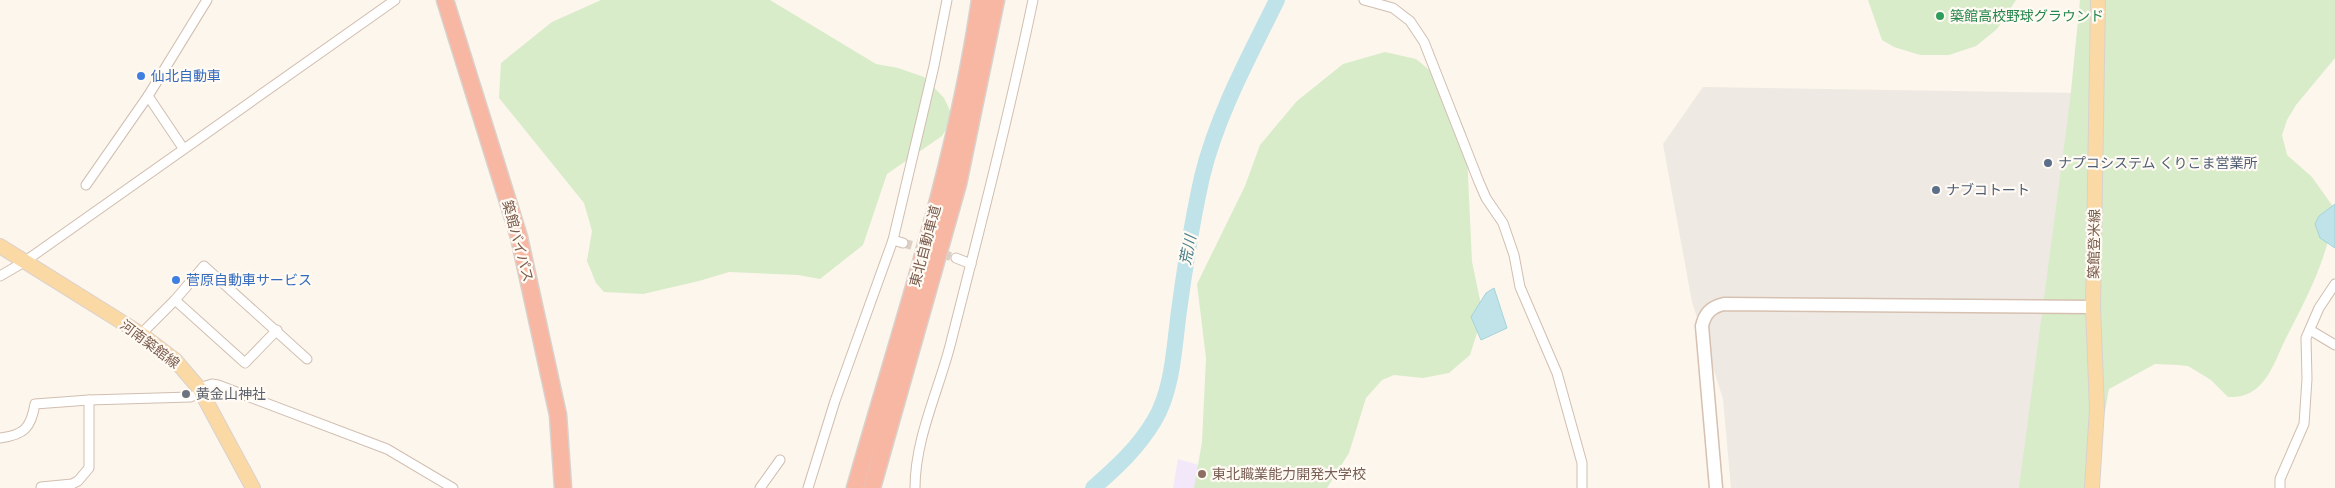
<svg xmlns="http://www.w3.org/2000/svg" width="2335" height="488" viewBox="0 0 2335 488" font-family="Arial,'Noto Sans JP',sans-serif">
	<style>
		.industrial { fill: #efe9e4 }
		.education { fill: #f3e8fa }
		.green { fill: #d8ecc9 }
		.water { fill: #bfe3e8; stroke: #a5d3da }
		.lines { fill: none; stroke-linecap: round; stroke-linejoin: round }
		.river { stroke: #bfe3e8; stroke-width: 16 }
		.street-tunnel { stroke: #dcd0c4; stroke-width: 9; stroke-dasharray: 9 4.5; stroke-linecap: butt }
		.street-casing { stroke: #d1beb0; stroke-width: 11 }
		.secondary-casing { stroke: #d6c0b0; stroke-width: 15 }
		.primary-casing { stroke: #dad1cd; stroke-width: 16 }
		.highway-casing { stroke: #dad1cd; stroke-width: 19 }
		.street { stroke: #fff; stroke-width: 9 }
		.secondary { stroke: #fff; stroke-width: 12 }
		.primary { stroke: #fbd9a5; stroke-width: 14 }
		.highway { stroke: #f7b7a3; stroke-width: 16 }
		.leisure-dot { fill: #2e9e5b; stroke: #fffaf3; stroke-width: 2 }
		.shop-dot { fill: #3f7fe0; stroke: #fffaf3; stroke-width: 2 }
		.service-dot { fill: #5c6f8a; stroke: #fffaf3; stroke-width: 2 }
		.worship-dot { fill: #6b7280; stroke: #fffaf3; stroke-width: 2 }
		.education-dot { fill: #8d6e63; stroke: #fffaf3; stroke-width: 2 }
		.labels { text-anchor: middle; stroke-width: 4.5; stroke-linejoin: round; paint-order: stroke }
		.leisure-label { font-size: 14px; fill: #27864d; stroke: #fffaf3; text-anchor: start }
		.shop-label { font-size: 14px; fill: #366cbe; stroke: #fffaf3; text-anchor: start }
		.service-label { font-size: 14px; fill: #4e5e75; stroke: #fffaf3; text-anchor: start }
		.street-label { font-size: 14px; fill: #7a5c4d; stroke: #fffaf3 }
		.worship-label { font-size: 14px; fill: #5b616d; stroke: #fffaf3; text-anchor: start }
		.education-label { font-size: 14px; fill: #785e54; stroke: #fffaf3; text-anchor: start }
		.water-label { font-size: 15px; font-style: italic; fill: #437c86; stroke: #fffaf3 }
	</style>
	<rect width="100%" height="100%" fill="#fdf6ec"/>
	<!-- industrial -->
	<path class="industrial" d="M 1703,87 L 2085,93 L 2078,488 L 1731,488 L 1723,399 L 1692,302 L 1663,144 Z"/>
	<!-- education -->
	<path class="education" d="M 1178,459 L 1280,488 L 1173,488 Z"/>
	<!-- green -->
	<g class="green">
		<path d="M 601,0 L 770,0 L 876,64 L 898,68 L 924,77 L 944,98 L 953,117 L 942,136 L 887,174 L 863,245 L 820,279 L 798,275 L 729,272 L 699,281 L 643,294 L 604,292 L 596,283 L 587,261 L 592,231 L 584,203 L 499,98 L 501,63 L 552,22 Z"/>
		<path d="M 1868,0 L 2016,0 L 1997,29 L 1976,46 L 1949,55 L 1920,55 L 1894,47 L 1882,40 Z"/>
		<path d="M 2080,0 L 2335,0 L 2335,58 L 2296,105 L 2287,120 L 2282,135 L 2287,155 L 2312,177 L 2334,208 C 2330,255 2306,299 2285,340 C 2279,352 2274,367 2266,378 C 2256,392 2244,398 2228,397 L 2211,380 L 2188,366 L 2178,365 L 2155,364 L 2109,389 L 2091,488 L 2019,488 L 2070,101 Z"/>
		<path d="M 1385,52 L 1416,59 L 1444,82 L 1466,133 L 1472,262 L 1483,314 L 1470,355 L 1449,373 L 1423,378 L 1394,375 L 1382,380 L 1366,398 L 1349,453 L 1327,488 L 1194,488 L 1202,442 L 1206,358 L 1197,284 L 1245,186 L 1260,145 L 1297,101 L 1343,64 Z"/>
	</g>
	<!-- water -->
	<g class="water">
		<path d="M 2335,204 L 2335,248 L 2320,238 L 2315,224 L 2319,216 Z"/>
		<path d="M 1494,288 L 1507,328 L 1481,340 L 1471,317 L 1486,293 Z"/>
	</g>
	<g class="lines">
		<!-- river -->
		<path class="river" d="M 1093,488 C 1116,468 1138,448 1154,421 C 1173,390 1174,347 1179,311 C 1185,266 1192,222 1202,177 C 1217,115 1249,57 1277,0"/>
		<!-- street-tunnel -->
		<path class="street-tunnel" d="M 903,243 L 956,258"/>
		<!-- street casing -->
		<g class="street-casing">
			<g id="street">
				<path d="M 1364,0 L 1393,8 L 1410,21 L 1424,42 L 1479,182 L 1486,198 L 1503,223 L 1514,255 L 1520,287 L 1557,373 L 1582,463 L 1582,488"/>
				<path d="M 148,96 L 183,148"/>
				<path d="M 86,185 L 148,96 L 207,0"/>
				<path d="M 893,240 L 903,243"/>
				<path d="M 956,258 L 971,264"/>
				<path d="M 0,276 L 24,262 L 395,0"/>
				<path d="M 175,300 L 245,363 L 277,330"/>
				<path d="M 2310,330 L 2335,345"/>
				<path d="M 141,334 L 175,300 L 204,266 L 307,359"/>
				<path d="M 199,388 L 212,384 L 218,385 L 387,449 L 453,488"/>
				<path d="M 0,438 C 24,435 31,428 35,404 L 89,400 L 190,397 L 202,393"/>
				<path d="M 41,487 L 72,484 L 78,481 L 89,468 L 89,400"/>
				<path d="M 760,488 L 780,460"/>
				<path d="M 808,488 L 835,401 L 893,240 L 934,66 L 947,0"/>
				<path d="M 915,488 C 915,438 939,390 951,342 C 980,228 1009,115 1033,0"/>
				<path d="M 2280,488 L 2280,479 L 2304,424 L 2307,379 L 2306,338 L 2319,308 L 2335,284"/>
			</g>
		</g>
		<!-- secondary casing -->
		<g class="secondary-casing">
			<path id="secondary" d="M 1716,488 L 1702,326 C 1705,313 1711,307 1724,304 L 2093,307"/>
		</g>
		<!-- primary casing -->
		<g class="primary-casing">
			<g id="primary">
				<path d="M 0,246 L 141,334 L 175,360 L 199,388 L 253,488"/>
				<path d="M 2092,488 L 2097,409 L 2093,307 L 2098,0"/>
			</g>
		</g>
		<!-- highway casing -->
		<g class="highway-casing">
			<g id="highway">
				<path d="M 445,0 L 519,237 L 558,415 L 563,488"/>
				<path d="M 855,488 C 901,327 956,166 980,0"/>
				<path d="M 872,488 L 958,184 L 996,0"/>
			</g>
		</g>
		<!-- street -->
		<use href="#street" class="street"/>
		<!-- secondary -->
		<use href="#secondary" class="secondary"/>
		<!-- primary -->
		<use href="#primary" class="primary"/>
		<!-- highway -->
		<use href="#highway" class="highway"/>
	</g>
	<!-- markers -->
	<circle class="leisure-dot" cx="1940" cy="16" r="5"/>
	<g class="shop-dot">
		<circle cx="141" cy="76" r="5"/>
		<circle cx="176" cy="280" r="5"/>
	</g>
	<g class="service-dot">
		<circle cx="2048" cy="163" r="5"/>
		<circle cx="1936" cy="190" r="5"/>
	</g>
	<circle class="worship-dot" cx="186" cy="394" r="5"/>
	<circle class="education-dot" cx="1202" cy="474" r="5"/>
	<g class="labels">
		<!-- leisure labels -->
		<g class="leisure-label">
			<text x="1950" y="21">築館高校野球グラウンド</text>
		</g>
		<!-- shop labels -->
		<g class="shop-label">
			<text x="151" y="81">仙北自動車</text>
			<text x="186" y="285">菅原自動車サービス</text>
		</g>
		<!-- service labels -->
		<g class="service-label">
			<text x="2058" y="168">ナプコシステム くりこま営業所</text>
			<text x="1946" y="195">ナブコトート</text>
		</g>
		<!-- street labels -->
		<g class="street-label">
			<text transform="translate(518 241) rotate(75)" y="5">築館バイパス</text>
			<text transform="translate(2094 244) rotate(-89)" y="5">築館登米線</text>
			<text transform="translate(925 246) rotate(-75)" y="5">東北自動車道</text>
			<text transform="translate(150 344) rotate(37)" y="5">河南築館線</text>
		</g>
		<!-- worship labels -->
		<g class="worship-label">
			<text x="196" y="399">黄金山神社</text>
		</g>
		<!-- education labels -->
		<g class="education-label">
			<text x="1212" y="479">東北職業能力開発大学校</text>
		</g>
		<!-- water labels -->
		<g class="water-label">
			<text transform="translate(1188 250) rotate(-79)" y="5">荒川</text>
		</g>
	</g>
</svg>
